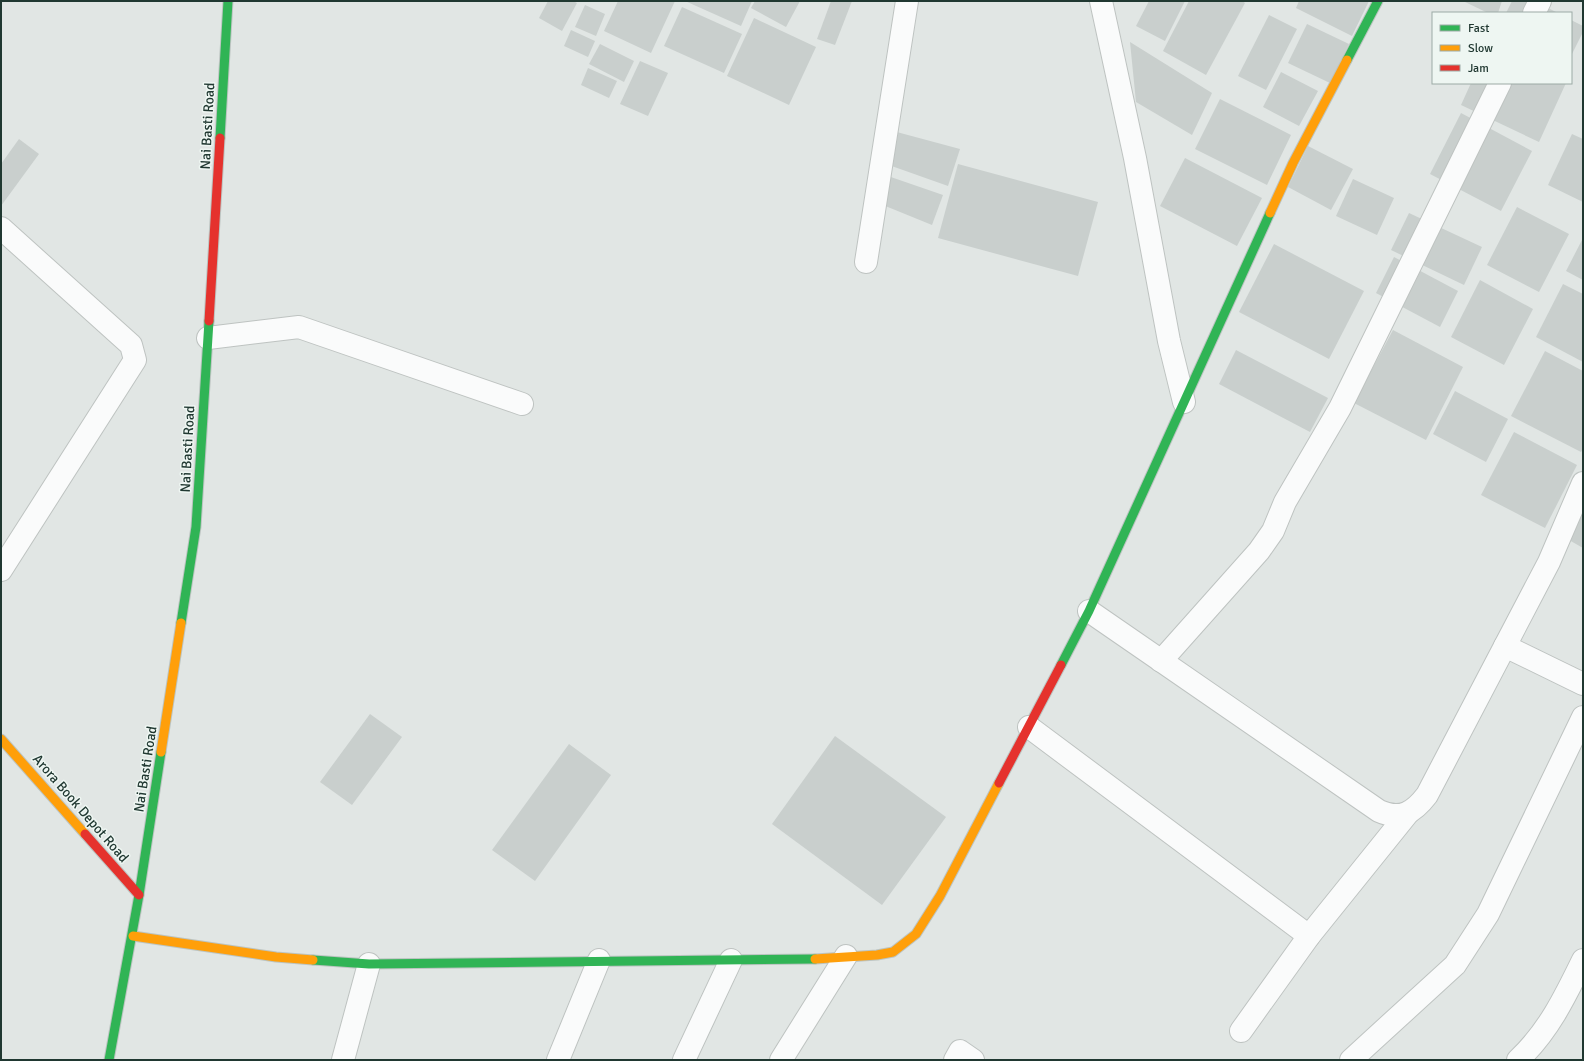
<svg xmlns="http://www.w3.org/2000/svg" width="1584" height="1061" viewBox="0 0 1584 1061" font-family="Signika,sans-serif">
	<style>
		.building { fill: #c9cfcd }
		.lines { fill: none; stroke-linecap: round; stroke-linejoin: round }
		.street-casing { stroke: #bec3c1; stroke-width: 24 }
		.fast-casing { stroke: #bcc4c1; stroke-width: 11 }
		.slow-casing { stroke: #bcc4c1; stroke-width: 11 }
		.jam-casing { stroke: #bcc4c1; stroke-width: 11 }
		.street { stroke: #fafbfb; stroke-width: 22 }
		.fast { stroke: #30b455; stroke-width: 9 }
		.slow { stroke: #ff9f0a; stroke-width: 9 }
		.jam { stroke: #e5322d; stroke-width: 9 }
		.labels { text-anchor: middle; stroke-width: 3; stroke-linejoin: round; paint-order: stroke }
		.street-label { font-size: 14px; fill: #203831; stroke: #eef6f2 }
	</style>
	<rect width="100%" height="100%" fill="#e1e6e4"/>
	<!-- building -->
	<g class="building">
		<path d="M 548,1 L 573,1 L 577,3 L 562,31 L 539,18 Z"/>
		<path d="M 618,1 L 675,1 L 651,53 L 604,31 Z"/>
		<path d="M 685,1 L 752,1 L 741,26 Z"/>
		<path d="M 755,1 L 800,1 L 786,27 L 751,8 Z"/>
		<path d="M 831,1 L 852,1 L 835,45 L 817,39 Z"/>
		<path d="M 1149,1 L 1185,1 L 1165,41 L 1136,26 Z"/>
		<path d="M 1189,1 L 1242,1 L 1245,3 L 1206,75 L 1163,51 Z"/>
		<path d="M 1299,1 L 1369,1 L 1352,36 L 1296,8 Z"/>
		<path d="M 1463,1 L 1502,1 L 1498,13 L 1488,13 Z"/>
		<path d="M 1512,1 L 1534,1 L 1558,13 L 1506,13 Z"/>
		<path d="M 585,5 L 605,14 L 596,36 L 575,27 Z"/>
		<path d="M 682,7 L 742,34 L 724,73 L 664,46 Z"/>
		<path d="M 1269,15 L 1297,29 L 1266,90 L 1238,76 Z"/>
		<path d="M 754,18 L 816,47 L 789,105 L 727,76 Z"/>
		<path d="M 1571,20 L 1583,26 L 1583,32 L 1571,56 Z"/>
		<path d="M 1307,24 L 1349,44 L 1330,83 L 1288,63 Z"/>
		<path d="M 571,30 L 595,41 L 588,57 L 564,46 Z"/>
		<path d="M 1130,42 L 1212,93 L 1192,135 L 1136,102 Z"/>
		<path d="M 600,44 L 634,61 L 624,82 L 589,64 Z"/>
		<path d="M 640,61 L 668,73 L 648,116 L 620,104 Z"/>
		<path d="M 588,68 L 617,81 L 609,98 L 581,85 Z"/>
		<path d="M 1281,72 L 1318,91 L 1299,126 L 1263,107 Z"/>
		<path d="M 1471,83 L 1566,83 L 1539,142 L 1461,105 Z"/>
		<path d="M 1220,99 L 1291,135 L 1267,185 L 1195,149 Z"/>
		<path d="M 1461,113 L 1532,151 L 1501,211 L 1430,174 Z"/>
		<path d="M 893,131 L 960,149 L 948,186 L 886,164 Z"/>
		<path d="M 1572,134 L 1583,139 L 1583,202 L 1548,185 Z"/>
		<path d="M 19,139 L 39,154 L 1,206 L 1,164 Z"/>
		<path d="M 1308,146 L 1353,169 L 1331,210 L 1288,187 Z"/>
		<path d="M 1185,158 L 1262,198 L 1237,246 L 1160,206 Z"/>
		<path d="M 958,164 L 1098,202 L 1078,276 L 938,238 Z"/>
		<path d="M 885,175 L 943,195 L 932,225 L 878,203 Z"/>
		<path d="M 1353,179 L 1394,198 L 1377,235 L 1336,216 Z"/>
		<path d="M 1517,207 L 1569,234 L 1539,292 L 1487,265 Z"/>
		<path d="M 1409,213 L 1482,247 L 1464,285 L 1391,250 Z"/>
		<path d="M 1583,238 L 1583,280 L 1566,271 Z"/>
		<path d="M 1274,244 L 1364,291 L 1329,359 L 1239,312 Z"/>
		<path d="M 1394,257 L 1458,291 L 1440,327 L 1376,293 Z"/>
		<path d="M 1480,280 L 1533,309 L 1504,365 L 1451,337 Z"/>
		<path d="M 1563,284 L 1583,294 L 1583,362 L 1536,337 Z"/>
		<path d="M 1393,330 L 1463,367 L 1426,440 L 1354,403 Z"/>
		<path d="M 1236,350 L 1328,398 L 1310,432 L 1219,384 Z"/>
		<path d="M 1545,351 L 1583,371 L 1583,449 L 1581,452 L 1511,416 Z"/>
		<path d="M 1455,391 L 1508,419 L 1486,462 L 1433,434 Z"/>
		<path d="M 1514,432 L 1577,465 L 1545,528 L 1481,495 Z"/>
		<path d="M 1583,508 L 1583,548 L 1569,540 Z"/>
		<path d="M 370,714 L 402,737 L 352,805 L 320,782 Z"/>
		<path d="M 835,736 L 946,817 L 882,905 L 772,824 Z"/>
		<path d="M 569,744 L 611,775 L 535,881 L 492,850 Z"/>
	</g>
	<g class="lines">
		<!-- street casing -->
		<g class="street-casing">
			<g id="street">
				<path d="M 1101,1 L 1135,158 L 1169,341 L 1184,402"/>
				<path d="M 1534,13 L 1540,1"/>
				<path d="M 1,228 L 131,345 L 135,360 L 1,570"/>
				<path d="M 866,262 L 907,1"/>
				<path d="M 208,338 L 299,327 L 522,404"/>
				<path d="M 1089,611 L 1379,811 C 1401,821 1414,812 1427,795 L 1549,562 L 1583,483"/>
				<path d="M 1505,646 L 1583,684"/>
				<path d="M 1161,661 L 1259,551 L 1273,531 L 1285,502 L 1340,408 L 1500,83"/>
				<path d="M 1029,727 L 1309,936"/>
				<path d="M 1241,1031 L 1309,936 L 1408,813"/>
				<path d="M 343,1060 L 369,964"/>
				<path d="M 558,1060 L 599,960"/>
				<path d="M 684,1060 L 731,960"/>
				<path d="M 781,1060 L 846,956"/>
				<path d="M 955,1060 L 960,1051 L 973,1060"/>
				<path d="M 1351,1060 L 1455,965 L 1488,914 L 1583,717"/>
				<path d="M 1518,1060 C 1548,1032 1565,997 1583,960"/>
			</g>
		</g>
		<!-- fast casing -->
		<g class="fast-casing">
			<g id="fast">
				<path d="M 1347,60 L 1378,1"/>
				<path d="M 220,138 L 228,1"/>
				<path d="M 181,623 L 196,527 L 209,321"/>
				<path d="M 1061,665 L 1089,611 L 1270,213"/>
				<path d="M 313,960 L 369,964 L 815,959"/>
				<path d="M 109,1060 L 139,895 L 161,752"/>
			</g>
		</g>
		<!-- slow casing -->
		<g class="slow-casing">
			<g id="slow">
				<path d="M 1270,213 L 1293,163 L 1347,60"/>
				<path d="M 1,739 L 85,834"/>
				<path d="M 161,752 L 181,623"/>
				<path d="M 133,936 L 276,957 L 313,960"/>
				<path d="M 815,959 L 877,955 L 893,952 L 916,934 L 940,896 L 999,783"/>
			</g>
		</g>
		<!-- jam casing -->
		<g class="jam-casing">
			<g id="jam">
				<path d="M 209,321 L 220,138"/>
				<path d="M 999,783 L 1061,665"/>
				<path d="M 85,834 L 139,895"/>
			</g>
		</g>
		<!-- street -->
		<use href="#street" class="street"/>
		<!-- fast -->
		<use href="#fast" class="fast"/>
		<!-- slow -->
		<use href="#slow" class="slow"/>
		<!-- jam -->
		<use href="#jam" class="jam"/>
	</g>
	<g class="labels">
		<!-- street labels -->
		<g class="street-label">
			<text transform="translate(207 126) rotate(-87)" y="5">Nai Basti Road</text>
			<text transform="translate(187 449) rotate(-87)" y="5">Nai Basti Road</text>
			<text transform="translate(145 769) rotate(-81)" y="5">Nai Basti Road</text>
			<text transform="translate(81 808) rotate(49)" y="5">Arora Book Depot Road</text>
		</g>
	</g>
	<!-- border -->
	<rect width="1584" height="1061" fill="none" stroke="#203831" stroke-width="4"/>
	<!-- legend -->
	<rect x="1432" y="12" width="140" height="72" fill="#eef6f2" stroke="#9caaa5"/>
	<rect x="1440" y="25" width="20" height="6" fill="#30b455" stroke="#9caaa5"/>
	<text x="1468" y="32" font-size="12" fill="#203831">Fast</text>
	<rect x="1440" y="45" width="20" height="6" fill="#ff9f0a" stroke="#9caaa5"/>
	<text x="1468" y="52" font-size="12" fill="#203831">Slow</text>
	<rect x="1440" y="65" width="20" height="6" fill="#e5322d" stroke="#9caaa5"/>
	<text x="1468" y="72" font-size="12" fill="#203831">Jam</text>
</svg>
